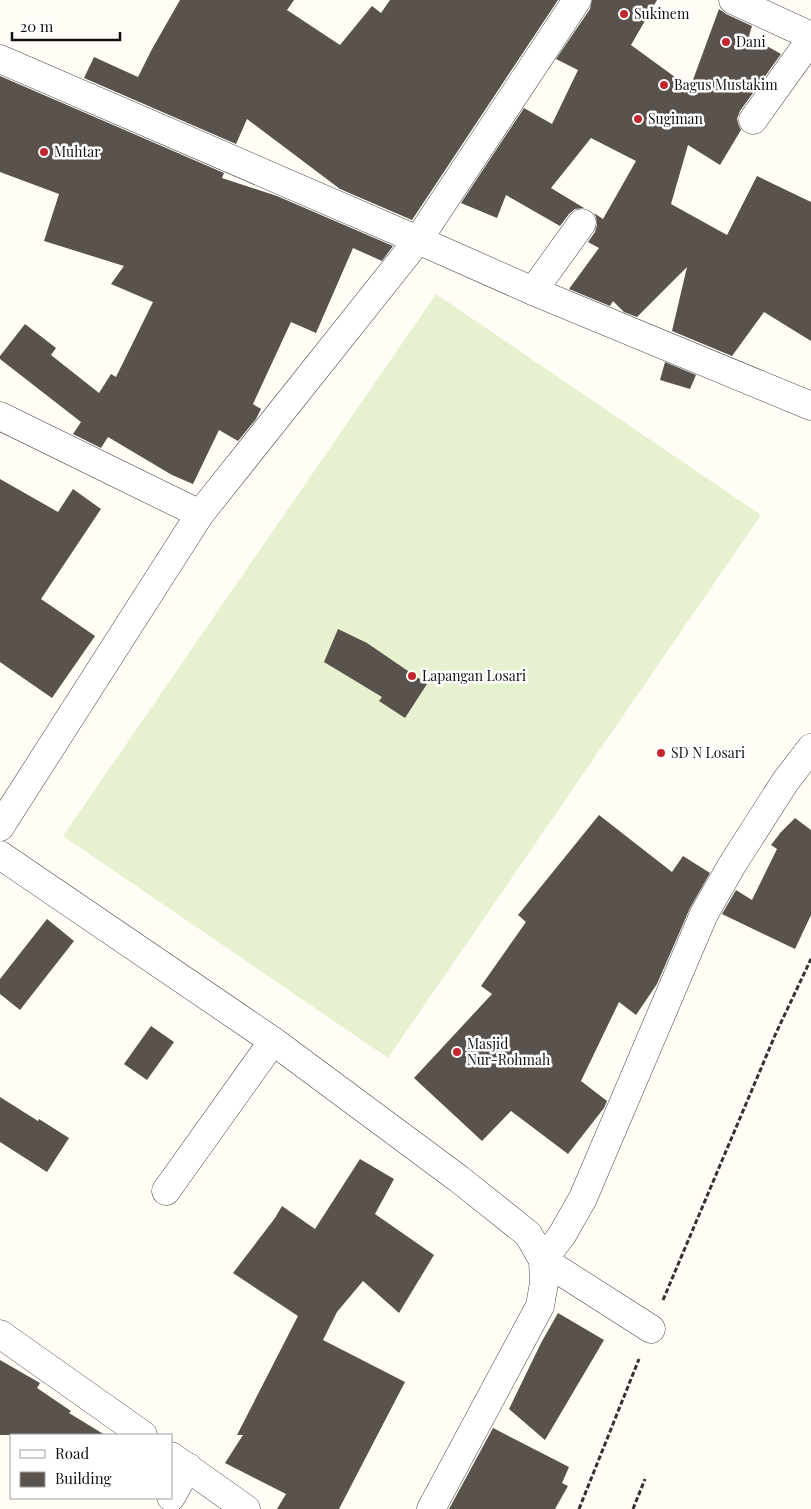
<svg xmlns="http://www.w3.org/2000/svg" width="811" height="1509" viewBox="0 0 811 1509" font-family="'Playfair Display',serif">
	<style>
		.pitch { fill: #e6f2cf }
		.building { fill: #5a524d }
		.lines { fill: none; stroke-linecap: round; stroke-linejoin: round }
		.minor-casing { stroke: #444; stroke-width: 29 }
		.path { stroke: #333; stroke-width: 3; stroke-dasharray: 5 2.5; stroke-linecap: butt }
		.minor { stroke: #fff; stroke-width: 28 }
		.poi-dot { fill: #c4262e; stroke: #fff; stroke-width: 2 }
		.labels { text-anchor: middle; stroke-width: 5; stroke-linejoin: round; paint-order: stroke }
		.poi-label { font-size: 14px; fill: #111; stroke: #fff; text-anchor: start }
	</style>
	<rect width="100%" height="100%" fill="#fffdf5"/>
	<!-- pitch -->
	<path class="pitch" d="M 436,294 L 761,515 L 388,1058 L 63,836 Z"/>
	<!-- building -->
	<g class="building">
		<path d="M 180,0 L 294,0 L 287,10 L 340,45 L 372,6 L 381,13 L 390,0 L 558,0 L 412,220 L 340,189 L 247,119 L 236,144 L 84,78 L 94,57 L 138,77 L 152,49 Z"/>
		<path d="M 592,0 L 657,0 L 631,45 L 690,88 L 719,9 L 726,14 L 752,26 L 749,36 L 781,54 L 740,111 L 737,119 L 739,126 L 741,130 L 720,165 L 688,145 L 671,204 L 727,235 L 757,176 L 811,202 L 811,341 L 764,312 L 732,356 L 672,331 L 687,267 L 637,317 L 624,312 L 613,301 L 610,306 L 569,289 L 599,248 L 588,242 L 595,232 L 597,225 L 596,217 L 594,213 L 603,219 L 636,161 L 591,138 L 551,188 L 584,208 L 575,209 L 569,214 L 560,226 L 506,195 L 497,218 L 461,203 L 524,108 L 552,124 L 578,70 L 556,59 L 590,9 Z"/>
		<path d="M 0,76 L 224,173 L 222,178 L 277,196 L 393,246 L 382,261 L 353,248 L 316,333 L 291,322 L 253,404 L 261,409 L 256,419 L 238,441 L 219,430 L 193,484 L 172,475 L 108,437 L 101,448 L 73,434 L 81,422 L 0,359 L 0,356 L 25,324 L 56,348 L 51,355 L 99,393 L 111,374 L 116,377 L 153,302 L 111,284 L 124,266 L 44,241 L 59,194 L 0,172 Z"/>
		<path d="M 665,362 L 696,375 L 690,389 L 660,380 Z"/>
		<path d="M 0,479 L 58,512 L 73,489 L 101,509 L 41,599 L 95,636 L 52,698 L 0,662 Z"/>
		<path d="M 338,629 L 367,643 L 427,684 L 405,718 L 379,701 L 382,697 L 324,662 Z"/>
		<path d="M 599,815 L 672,872 L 683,856 L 710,873 L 690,908 L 657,984 L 636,1015 L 619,1002 L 581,1081 L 607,1101 L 604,1108 L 568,1154 L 511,1111 L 482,1141 L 414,1078 L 492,994 L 481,986 L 526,922 L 518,915 Z"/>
		<path d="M 795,818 L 811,830 L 811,915 L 795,949 L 722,914 L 736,890 L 752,900 L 777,849 L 771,845 L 781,832 Z"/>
		<path d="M 47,919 L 74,941 L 20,1010 L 0,994 L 0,979 Z"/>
		<path d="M 151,1026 L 174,1042 L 147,1080 L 124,1064 Z"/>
		<path d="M 0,1097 L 38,1121 L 39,1119 L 69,1138 L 47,1172 L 0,1142 Z"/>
		<path d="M 360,1159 L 394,1179 L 375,1214 L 434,1255 L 399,1313 L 363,1281 L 337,1312 L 323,1340 L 405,1382 L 339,1509 L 277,1509 L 286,1494 L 225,1463 L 243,1435 L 237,1435 L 298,1316 L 233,1273 L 275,1218 L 282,1206 L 315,1229 Z"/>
		<path d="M 558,1313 L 604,1340 L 545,1440 L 509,1409 L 541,1343 Z"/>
		<path d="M 0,1360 L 40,1383 L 37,1388 L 71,1411 L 69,1413 L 105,1435 L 0,1435 Z"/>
		<path d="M 493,1428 L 569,1467 L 562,1483 L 568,1486 L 555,1509 L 449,1509 Z"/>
	</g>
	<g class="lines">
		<!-- minor casing -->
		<g class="minor-casing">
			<g id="minor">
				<path d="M 733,0 L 811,36"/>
				<path d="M 0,59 L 418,240 L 533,291 L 811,406"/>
				<path d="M 753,120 L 811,39"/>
				<path d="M 533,291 L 582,223"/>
				<path d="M 0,416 L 200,514"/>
				<path d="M 0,827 L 200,514 L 418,240 L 577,0"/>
				<path d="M 0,855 L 273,1041 L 459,1179 L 528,1234 L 543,1260 L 544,1283 L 540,1306 L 431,1509"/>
				<path d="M 166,1191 L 273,1041"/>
				<path d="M 651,1329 L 543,1260 L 562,1235 L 583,1198 L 704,914 L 732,865 L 785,782 L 811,748"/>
				<path d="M 0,1334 L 143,1435"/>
				<path d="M 171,1456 L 246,1509"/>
				<path d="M 171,1497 L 188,1467"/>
			</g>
		</g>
		<!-- path -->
		<g class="path">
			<path d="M 663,1300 L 776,1033 L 811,959"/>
			<path d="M 579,1509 L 639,1359"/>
			<path d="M 633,1509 L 645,1479"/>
		</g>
		<!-- minor -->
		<use href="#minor" class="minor"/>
	</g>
	<!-- markers -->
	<g class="poi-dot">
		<circle cx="624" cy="14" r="5"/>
		<circle cx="726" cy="42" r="5"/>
		<circle cx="664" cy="85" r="5"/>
		<circle cx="638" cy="119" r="5"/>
		<circle cx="44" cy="152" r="5"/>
		<circle cx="412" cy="676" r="5"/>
		<circle cx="661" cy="753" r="5"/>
		<circle cx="457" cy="1052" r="5"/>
	</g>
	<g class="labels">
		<!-- poi labels -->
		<g class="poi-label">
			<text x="634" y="19">Sukinem</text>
			<text x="736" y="47">Dani</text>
			<text x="674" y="90">Bagus Mustakim</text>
			<text x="648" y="124">Sugiman</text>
			<text x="54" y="157">Muhtar</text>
			<text x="422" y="681">Lapangan Losari</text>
			<text x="671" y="758">SD N Losari</text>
			<text x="467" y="1049">Masjid<tspan x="467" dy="16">Nur-Rohmah</tspan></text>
		</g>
	</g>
	<!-- legend -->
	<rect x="10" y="1434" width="162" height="65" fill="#ffffff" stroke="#a0a0a0"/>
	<rect x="20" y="1450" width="25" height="8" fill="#ffffff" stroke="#a0a0a0"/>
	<text x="55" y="1459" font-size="15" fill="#111111">Road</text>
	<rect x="20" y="1472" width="25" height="15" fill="#5a524d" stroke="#a0a0a0"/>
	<text x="55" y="1484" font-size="15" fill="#111111">Building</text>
	<!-- scale -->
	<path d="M12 32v8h108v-8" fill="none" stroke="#111111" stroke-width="2.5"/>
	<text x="20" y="32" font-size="15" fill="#111111" stroke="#ffffff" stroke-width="4" paint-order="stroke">20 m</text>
</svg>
